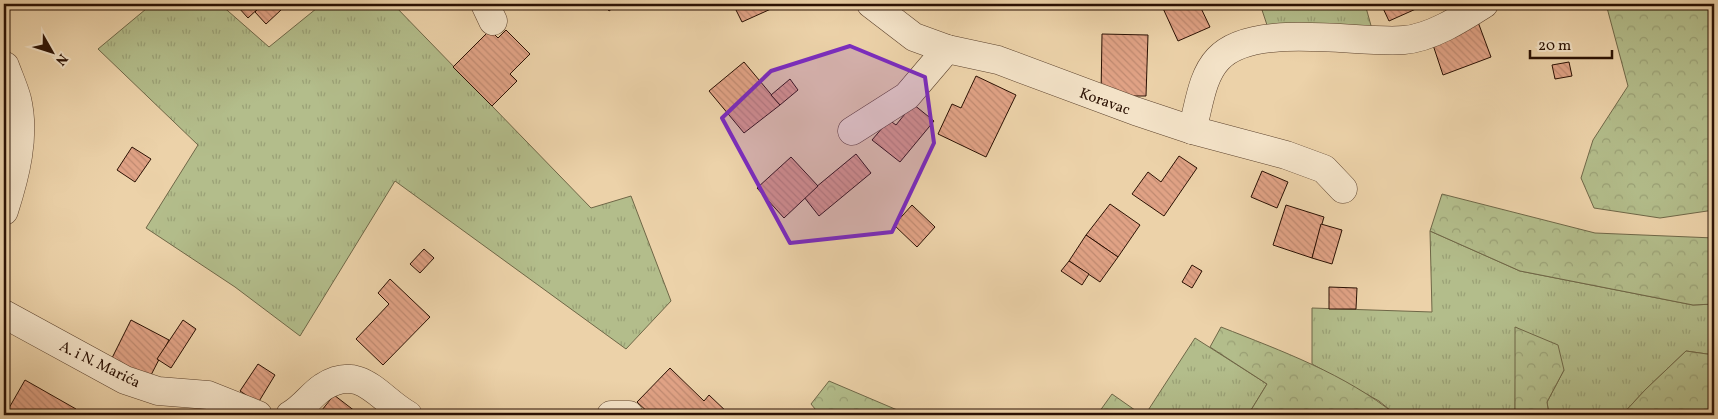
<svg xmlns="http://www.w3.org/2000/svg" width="1718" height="419" viewBox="0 0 1718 419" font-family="Vollkorn,serif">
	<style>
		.grass { fill: url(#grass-tufts); stroke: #6f6747 }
		.forest { fill: url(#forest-crowns); stroke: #6f6747 }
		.building { fill: url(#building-back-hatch); stroke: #2b1103 }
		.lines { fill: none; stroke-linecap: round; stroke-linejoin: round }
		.minor-casing { stroke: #5b412c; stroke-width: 29 }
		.minor { stroke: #f3e2c7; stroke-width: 28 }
		.marked { fill: #7b2cbf; fill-opacity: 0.2; stroke: #7b2cbf; stroke-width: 4; stroke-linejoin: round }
		.labels { text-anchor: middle; stroke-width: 4; stroke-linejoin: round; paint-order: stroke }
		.street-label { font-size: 15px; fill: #2b1103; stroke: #f3e2c7 }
	</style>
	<defs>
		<pattern id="grass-tufts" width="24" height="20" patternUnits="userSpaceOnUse" patternTransform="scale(1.25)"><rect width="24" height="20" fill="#b3bd8b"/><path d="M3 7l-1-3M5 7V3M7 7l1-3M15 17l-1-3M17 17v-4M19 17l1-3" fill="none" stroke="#9aa176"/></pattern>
		<pattern id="forest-crowns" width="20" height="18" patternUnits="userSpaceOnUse" patternTransform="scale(1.25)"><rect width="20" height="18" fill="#b3bd8b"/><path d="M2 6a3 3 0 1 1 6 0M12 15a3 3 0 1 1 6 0" fill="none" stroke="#9aa176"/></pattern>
		<pattern id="building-back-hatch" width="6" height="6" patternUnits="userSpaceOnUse" patternTransform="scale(1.25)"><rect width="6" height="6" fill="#e0a285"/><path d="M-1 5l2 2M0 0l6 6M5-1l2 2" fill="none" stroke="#c08a71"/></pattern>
	</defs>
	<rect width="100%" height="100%" fill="#ecd2a9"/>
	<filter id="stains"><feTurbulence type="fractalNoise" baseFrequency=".004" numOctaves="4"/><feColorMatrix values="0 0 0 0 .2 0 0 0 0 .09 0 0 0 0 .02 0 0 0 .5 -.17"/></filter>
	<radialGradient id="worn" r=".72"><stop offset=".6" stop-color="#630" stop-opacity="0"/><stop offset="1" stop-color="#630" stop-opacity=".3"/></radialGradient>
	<!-- grass -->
	<g class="grass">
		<path d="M 152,4 L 220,4 L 269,47 L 322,4 L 393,4 L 591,208 L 631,196 L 671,301 L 626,349 L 395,181 L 300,336 L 235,287 L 146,228 L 198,145 L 98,49 Z"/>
		<path d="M 1260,4 L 1365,4 L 1375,40 L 1270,34 Z"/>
		<path d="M 1430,231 L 1520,271 L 1693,305 L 1714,304 L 1714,355 L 1686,351 L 1645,390 L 1622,415 L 1549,415 L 1547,402 L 1564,370 L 1516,327 L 1515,415 L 1396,415 L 1379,401 L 1312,364 L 1312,308 L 1432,312 Z"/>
		<path d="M 1195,338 L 1267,384 L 1248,415 L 1145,415 Z"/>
	</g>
	<!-- forest -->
	<g class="forest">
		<path d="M 1606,4 L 1714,4 L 1714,210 L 1660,218 L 1594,208 L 1581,178 L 1593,140 L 1628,86 Z"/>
		<path d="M 1442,194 L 1595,233 L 1714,238 L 1714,304 L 1693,305 L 1520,271 L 1430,231 Z"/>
		<path d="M 1221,327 C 1282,351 1345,374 1396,415 L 1248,415 L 1267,384 L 1210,347 Z"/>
		<path d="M 1515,327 L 1558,345 L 1564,370 L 1547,402 L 1549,415 L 1515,415 Z"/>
		<path d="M 1686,351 L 1714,355 L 1714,415 L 1622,415 L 1645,390 Z"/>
		<path d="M 829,381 L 909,415 L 820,415 L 811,404 Z"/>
		<path d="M 1112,394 L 1142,415 L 1097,415 Z"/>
	</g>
	<!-- building -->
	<g class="building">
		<path d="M 241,4 L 263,4 L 248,18 L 238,7 Z"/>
		<path d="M 263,4 L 275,4 L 281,10 L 266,24 L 255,12 Z"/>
		<path d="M 604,4 L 618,4 L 609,11 Z"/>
		<path d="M 733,4 L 782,4 L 742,22 Z"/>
		<path d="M 1161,4 L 1199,4 L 1210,27 L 1178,41 Z"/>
		<path d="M 1381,4 L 1427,4 L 1389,21 Z"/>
		<path d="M 1478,22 L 1491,57 L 1443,75 L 1431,39 Z"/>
		<path d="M 490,30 L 498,38 L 506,30 L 530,54 L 510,74 L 517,81 L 492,106 L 453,67 Z"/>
		<path d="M 1102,34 L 1148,35 L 1146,96 L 1101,96 Z"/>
		<path d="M 744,62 L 780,105 L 744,133 L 709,91 Z"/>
		<path d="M 1569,62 L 1572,76 L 1555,79 L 1552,65 Z"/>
		<path d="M 976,76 L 1016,95 L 986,157 L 938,134 L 952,104 L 961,108 Z"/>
		<path d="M 790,79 L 798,90 L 780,105 L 771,95 Z"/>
		<path d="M 913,104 L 934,121 L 900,162 L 872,140 L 889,120 L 896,125 Z"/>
		<path d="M 132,147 L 151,159 L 135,182 L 117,170 Z"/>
		<path d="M 856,154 L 871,173 L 819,216 L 804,197 Z"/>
		<path d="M 1179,156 L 1197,168 L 1164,216 L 1132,194 L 1148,172 L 1161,182 Z"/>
		<path d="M 791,157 L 818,186 L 784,218 L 757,188 Z"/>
		<path d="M 1262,171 L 1288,182 L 1277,208 L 1251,197 Z"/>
		<path d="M 1110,204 L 1140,225 L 1118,257 L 1086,235 Z"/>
		<path d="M 912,205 L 935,227 L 917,247 L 894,225 Z"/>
		<path d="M 1286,205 L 1324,217 L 1312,258 L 1273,245 Z"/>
		<path d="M 1321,224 L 1342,230 L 1332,264 L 1312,258 Z"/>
		<path d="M 1086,235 L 1118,257 L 1100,282 L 1069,261 Z"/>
		<path d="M 424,249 L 434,258 L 420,273 L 410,264 Z"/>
		<path d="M 1069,261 L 1089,274 L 1082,285 L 1061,271 Z"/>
		<path d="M 1192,265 L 1202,271 L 1192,288 L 1182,282 Z"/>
		<path d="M 390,279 L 430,317 L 383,365 L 356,339 L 389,304 L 378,293 Z"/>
		<path d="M 1329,287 L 1357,288 L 1356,309 L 1329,309 Z"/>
		<path d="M 131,320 L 169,340 L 149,379 L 111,360 Z"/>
		<path d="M 183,320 L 196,329 L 171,368 L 157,359 Z"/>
		<path d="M 258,364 L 275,375 L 258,403 L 240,391 Z"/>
		<path d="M 670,368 L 704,401 L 709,395 L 729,414 L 651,415 L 637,402 Z"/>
		<path d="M 25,380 L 76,409 L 72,415 L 5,415 Z"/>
		<path d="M 334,395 L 360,415 L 318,415 Z"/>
	</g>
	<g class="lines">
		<!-- minor casing -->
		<g class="minor-casing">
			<g id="minor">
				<path d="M 485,4 L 493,21"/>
				<path d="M 871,4 L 914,37 L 947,49 L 998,60 L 1135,111 L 1192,130 L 1286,155 L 1324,169 L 1343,189"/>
				<path d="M 1192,130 C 1199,107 1201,77 1218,59 C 1253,21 1357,44 1404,40 C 1431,38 1462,18 1484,4"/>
				<path d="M 852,131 L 907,96 L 947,49"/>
				<path d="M 4,211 C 15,177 26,136 17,99 C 14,88 9,77 5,66"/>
				<path d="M 4,314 L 125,380 L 158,391 L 208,395 L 258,415"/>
				<path d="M 290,415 C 303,408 311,395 323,387 C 361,363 378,398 408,415"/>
				<path d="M 611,415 L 629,415"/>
			</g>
		</g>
		<!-- minor -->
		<use href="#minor" class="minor"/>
	</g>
	<!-- marked area -->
	<path class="marked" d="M 850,46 L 925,77 L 934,143 L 892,232 L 790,243 L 722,118 L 771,71 Z"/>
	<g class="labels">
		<!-- street labels -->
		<g class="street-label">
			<text transform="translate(1105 101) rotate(20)" y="5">Koravac</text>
			<text transform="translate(100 364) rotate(26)" y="5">A. i N. Marića</text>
		</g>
	</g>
	<!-- margin -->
	<rect width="1718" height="419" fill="none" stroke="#ecd2a9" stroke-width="20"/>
	<rect x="5" y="5" width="1708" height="409" fill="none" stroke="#2b1103" stroke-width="2.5"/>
	<rect x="10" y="10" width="1698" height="399" fill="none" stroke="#2b1103"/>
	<!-- north arrow -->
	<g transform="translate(52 52) rotate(129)" stroke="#f3e2c7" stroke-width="4" paint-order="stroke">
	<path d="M0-4L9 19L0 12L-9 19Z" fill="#2b1103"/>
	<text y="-8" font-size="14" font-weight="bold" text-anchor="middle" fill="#2b1103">N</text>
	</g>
	<!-- scale -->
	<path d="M1530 50v8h82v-8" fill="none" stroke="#2b1103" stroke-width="2.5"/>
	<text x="1538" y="50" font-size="15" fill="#2b1103" stroke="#f3e2c7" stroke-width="4" paint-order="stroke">20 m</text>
	<rect width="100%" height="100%" filter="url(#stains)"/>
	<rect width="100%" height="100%" fill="url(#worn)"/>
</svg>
